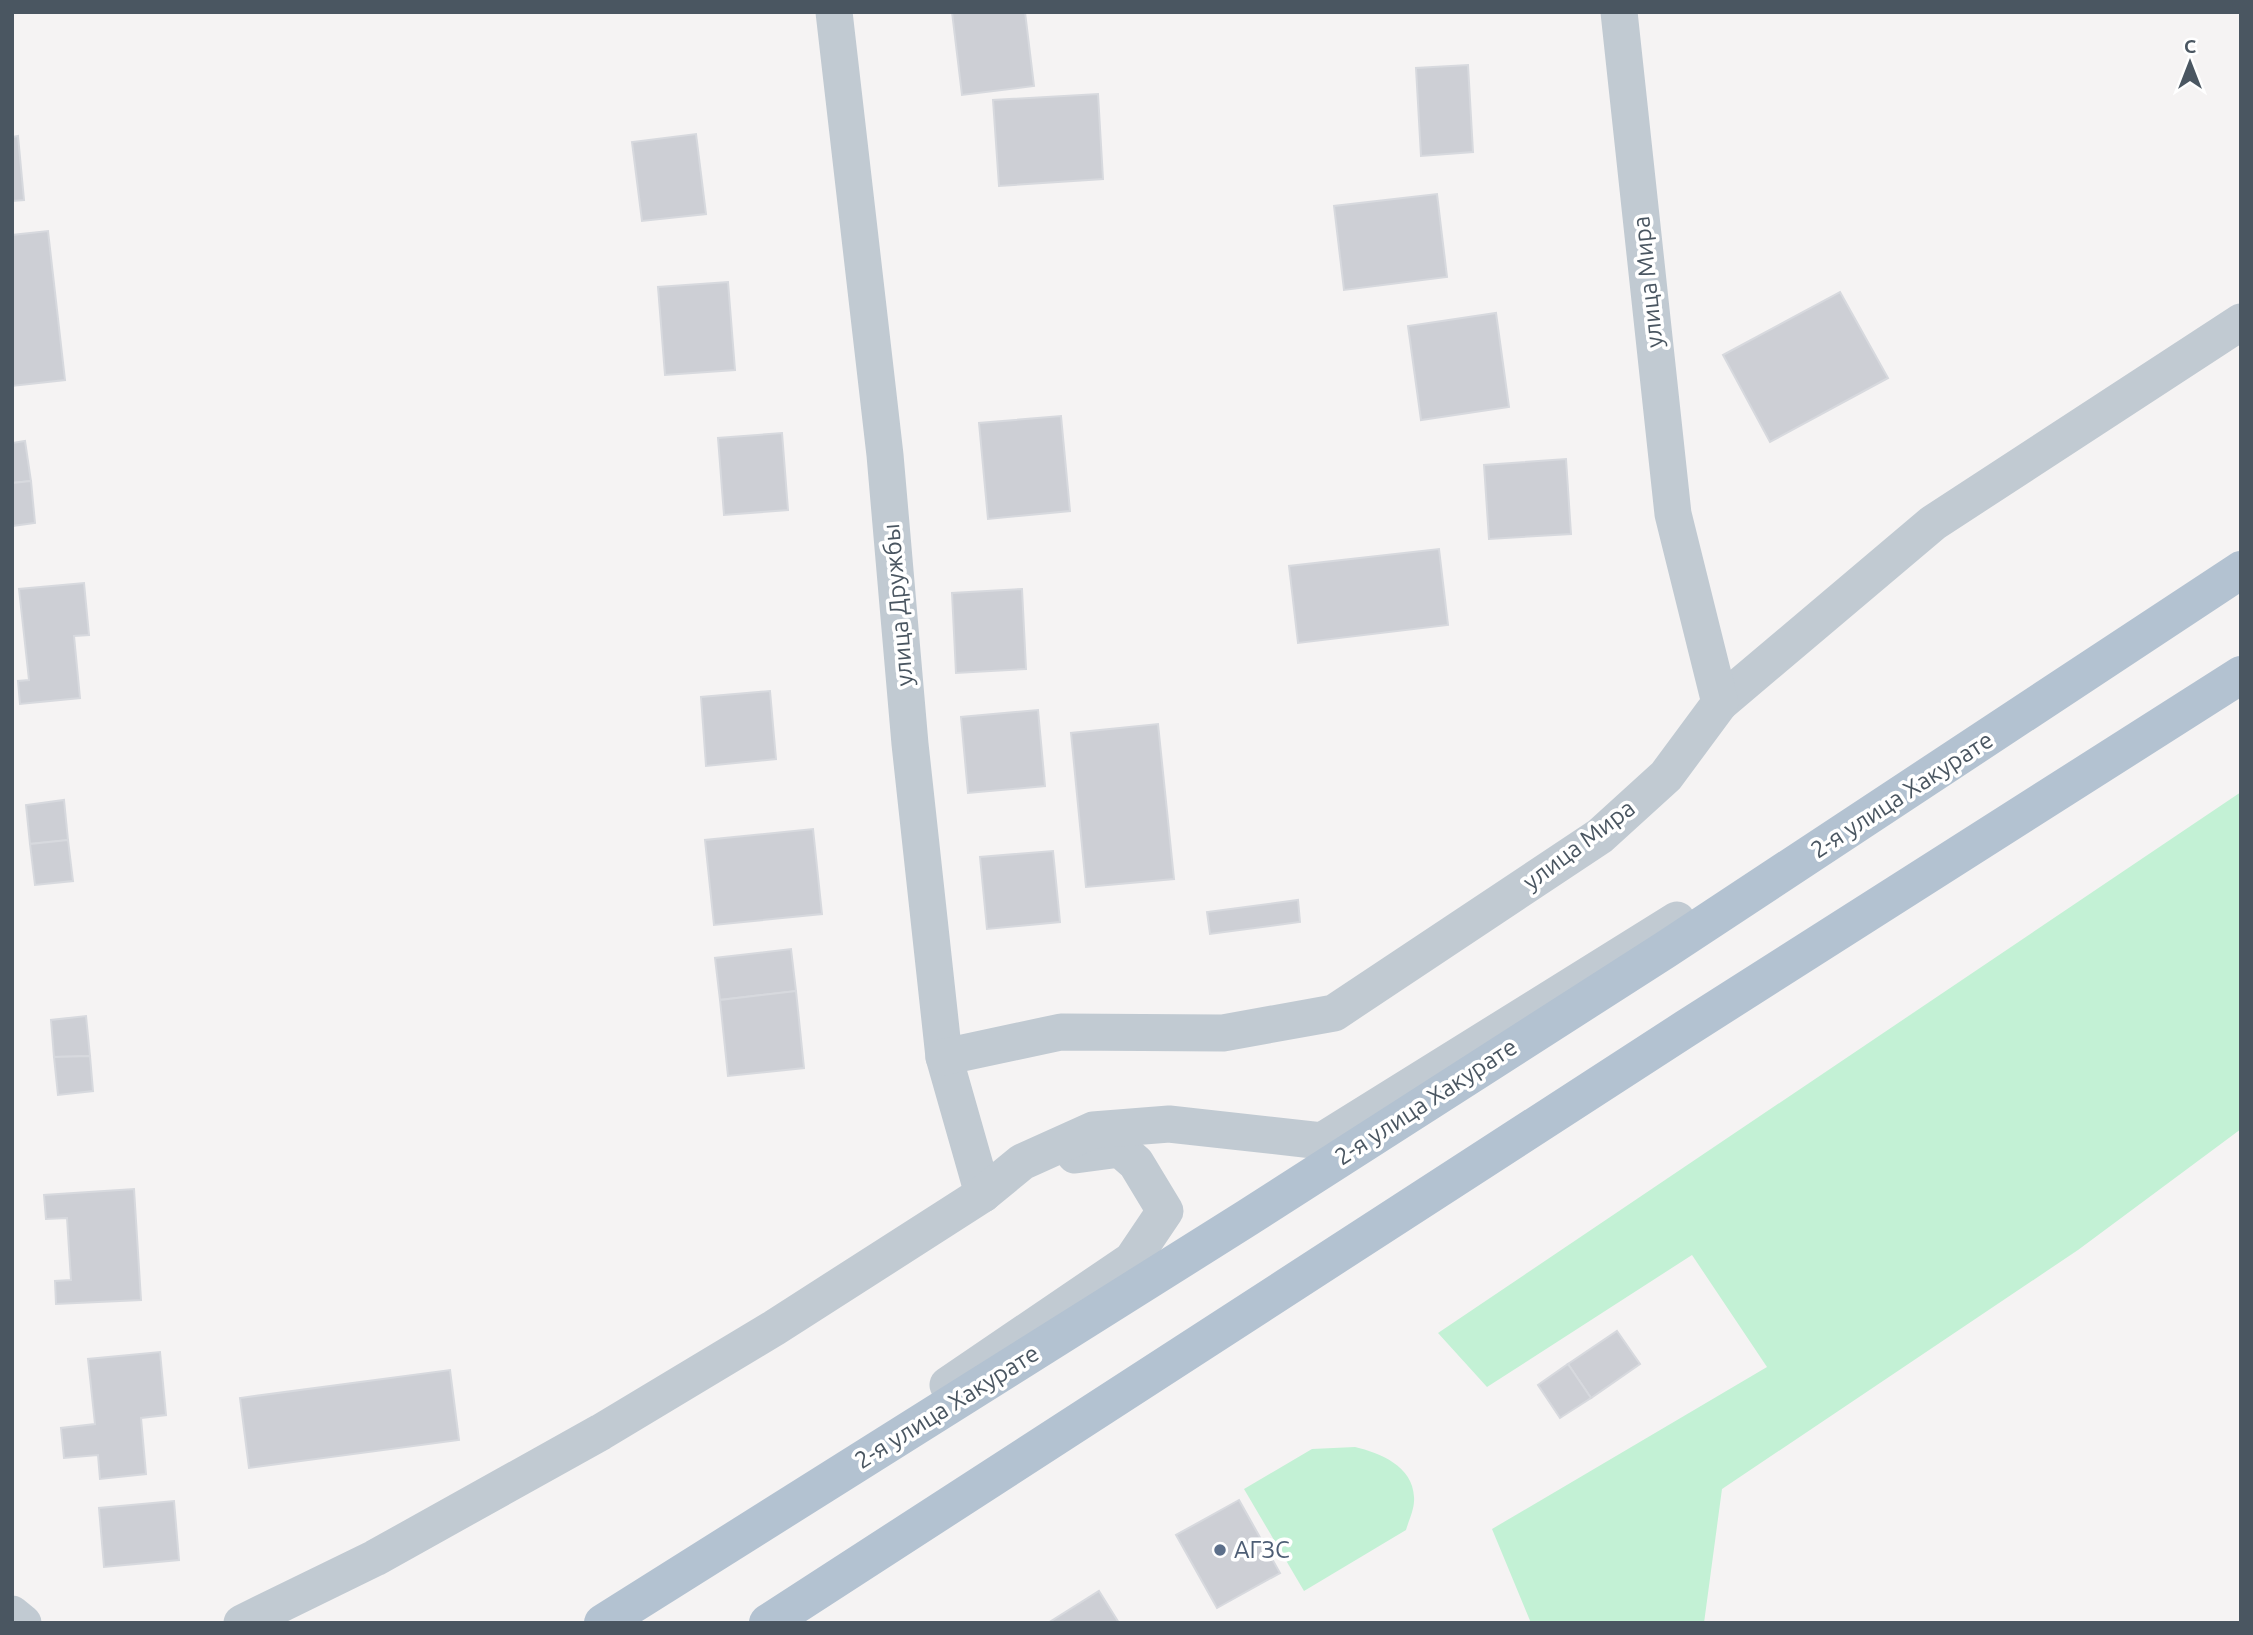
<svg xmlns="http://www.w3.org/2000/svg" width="2253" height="1635" viewBox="0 0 2253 1635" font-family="Ubuntu,sans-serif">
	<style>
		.green { fill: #c3f1d5 }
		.building { fill: #cdcfd5; stroke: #d7d9de; stroke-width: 2 }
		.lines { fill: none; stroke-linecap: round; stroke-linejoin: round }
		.street { stroke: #c1cad2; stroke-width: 37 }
		.primary { stroke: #b3c2d1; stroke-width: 38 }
		.service-dot { fill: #5c6f8a; stroke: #fff; stroke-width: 2.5 }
		.labels { text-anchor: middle; stroke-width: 7; stroke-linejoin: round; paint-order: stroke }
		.street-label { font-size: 24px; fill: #4a5661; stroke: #fff }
		.service-label { font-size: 24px; fill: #4e5e75; stroke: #fff; text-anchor: start }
	</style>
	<rect width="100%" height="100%" fill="#f5f3f3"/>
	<!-- green -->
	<g class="green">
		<path d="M 2241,792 L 2241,1129 L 2078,1250 L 1722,1489 L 1704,1623 L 1531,1623 L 1492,1529 L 1767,1367 L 1692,1255 L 1487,1387 L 1438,1333 Z"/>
		<path d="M 1355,1447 C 1380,1453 1413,1466 1414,1497 C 1415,1508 1409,1520 1406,1530 L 1304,1591 L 1244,1489 L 1312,1449 Z"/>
	</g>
	<!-- building -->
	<g class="building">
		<path d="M 952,12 L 1025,12 L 1034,86 L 962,95 Z"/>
		<path d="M 1468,65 L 1473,152 L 1421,156 L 1416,68 Z"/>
		<path d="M 1098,94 L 1103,179 L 999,186 L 993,100 Z"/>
		<path d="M 696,134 L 706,214 L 642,221 L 632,142 Z"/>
		<path d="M 18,136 L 24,200 L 12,201 L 12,137 Z"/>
		<path d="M 1437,194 L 1447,277 L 1344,290 L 1334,206 Z"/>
		<path d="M 48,231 L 65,380 L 12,386 L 12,235 Z"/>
		<path d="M 728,282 L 735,370 L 665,375 L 658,287 Z"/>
		<path d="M 1840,292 L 1888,378 L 1770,442 L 1723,355 Z"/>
		<path d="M 1496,313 L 1509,407 L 1421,420 L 1408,326 Z"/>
		<path d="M 1061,416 L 1070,511 L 988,519 L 979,423 Z"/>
		<path d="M 782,433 L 788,510 L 724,515 L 718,438 Z"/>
		<path d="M 25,441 L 31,481 L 12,483 L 12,443 Z"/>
		<path d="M 1566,459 L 1571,534 L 1489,539 L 1484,465 Z"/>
		<path d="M 31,481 L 35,523 L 12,526 L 12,483 Z"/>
		<path d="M 1439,549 L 1448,625 L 1298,643 L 1289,566 Z"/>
		<path d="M 84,583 L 89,635 L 74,636 L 80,698 L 20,704 L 18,681 L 29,680 L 19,589 Z"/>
		<path d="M 1022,589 L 1026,669 L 956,673 L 952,593 Z"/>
		<path d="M 770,691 L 776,759 L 706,766 L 701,697 Z"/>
		<path d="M 1038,710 L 1045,786 L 968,793 L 961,717 Z"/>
		<path d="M 1158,724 L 1174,879 L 1086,887 L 1071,733 Z"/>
		<path d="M 64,800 L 68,840 L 30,844 L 26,805 Z"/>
		<path d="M 813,829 L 822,914 L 714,925 L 705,840 Z"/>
		<path d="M 68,840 L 73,881 L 35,885 L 30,844 Z"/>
		<path d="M 1053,851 L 1060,922 L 987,929 L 980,857 Z"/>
		<path d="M 1298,900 L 1300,922 L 1210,934 L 1207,912 Z"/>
		<path d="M 791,949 L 796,991 L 720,1000 L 715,958 Z"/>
		<path d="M 796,991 L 804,1068 L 728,1076 L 720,1000 Z"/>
		<path d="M 86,1016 L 90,1056 L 54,1057 L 51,1020 Z"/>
		<path d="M 90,1056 L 93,1091 L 58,1095 L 54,1057 Z"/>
		<path d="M 134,1189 L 141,1300 L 56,1304 L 55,1281 L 71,1280 L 67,1218 L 46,1219 L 44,1195 Z"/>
		<path d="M 1617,1331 L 1640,1364 L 1591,1398 L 1568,1364 Z"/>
		<path d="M 160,1352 L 166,1415 L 141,1418 L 146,1474 L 100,1479 L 98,1455 L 64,1458 L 61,1428 L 95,1424 L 88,1359 Z"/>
		<path d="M 1568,1364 L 1591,1398 L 1560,1418 L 1538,1385 Z"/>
		<path d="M 450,1370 L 459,1440 L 249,1468 L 240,1398 Z"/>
		<path d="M 1239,1500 L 1280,1573 L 1217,1608 L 1176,1535 Z"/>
		<path d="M 174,1501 L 179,1560 L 104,1567 L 99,1508 Z"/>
		<path d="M 1099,1591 L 1119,1623 L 1048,1623 Z"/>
	</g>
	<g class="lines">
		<!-- street -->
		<g class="street">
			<path d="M 834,12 L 885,455 L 910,744 L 944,1057 L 983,1194"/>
			<path d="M 1720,703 L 1933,523 L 2241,322"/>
			<path d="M 944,1057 L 1061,1032 L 1223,1033 L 1334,1013 L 1600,836 L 1666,776 L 1720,703 L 1673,514 L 1619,12"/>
			<path d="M 948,1385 L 1132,1260 L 1165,1211 L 1136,1163 L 1120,1149 L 1075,1155"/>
			<path d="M 12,1614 L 23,1623"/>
			<path d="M 242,1623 L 375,1558 L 601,1432 L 774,1328 L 983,1194 L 1022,1162 L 1093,1130 L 1169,1124 L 1322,1141 L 1677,920"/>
		</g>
		<!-- primary -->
		<g class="primary">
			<path d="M 603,1623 L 1247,1218 L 1665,950 L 2241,570"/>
			<path d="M 768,1623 L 1685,1029 L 2241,675"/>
		</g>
	</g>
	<!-- markers -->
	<circle class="service-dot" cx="1220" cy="1550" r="7"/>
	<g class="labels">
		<!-- street labels -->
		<g class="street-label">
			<text transform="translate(1648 282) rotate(-96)" y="8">улица Мира</text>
			<text transform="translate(898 605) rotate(-95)" y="8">улица Дружбы</text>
			<text transform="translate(1902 795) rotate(-33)" y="8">2-я улица Хакурате</text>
			<text transform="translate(1579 845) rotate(-37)" y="8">улица Мира</text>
			<text transform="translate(1426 1102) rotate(-33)" y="8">2-я улица Хакурате</text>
			<text transform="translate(947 1407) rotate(-32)" y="8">2-я улица Хакурате</text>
		</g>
		<!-- service labels -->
		<g class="service-label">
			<text x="1234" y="1558">АГЗС</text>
		</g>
	</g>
	<!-- border -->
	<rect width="2253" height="1635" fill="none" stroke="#4a5661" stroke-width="28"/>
	<!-- north arrow -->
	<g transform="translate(2190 63)" stroke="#ffffff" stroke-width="5" paint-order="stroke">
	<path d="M0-5L12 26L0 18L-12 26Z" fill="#4a5661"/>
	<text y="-10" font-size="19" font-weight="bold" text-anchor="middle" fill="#4a5661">С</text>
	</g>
</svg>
